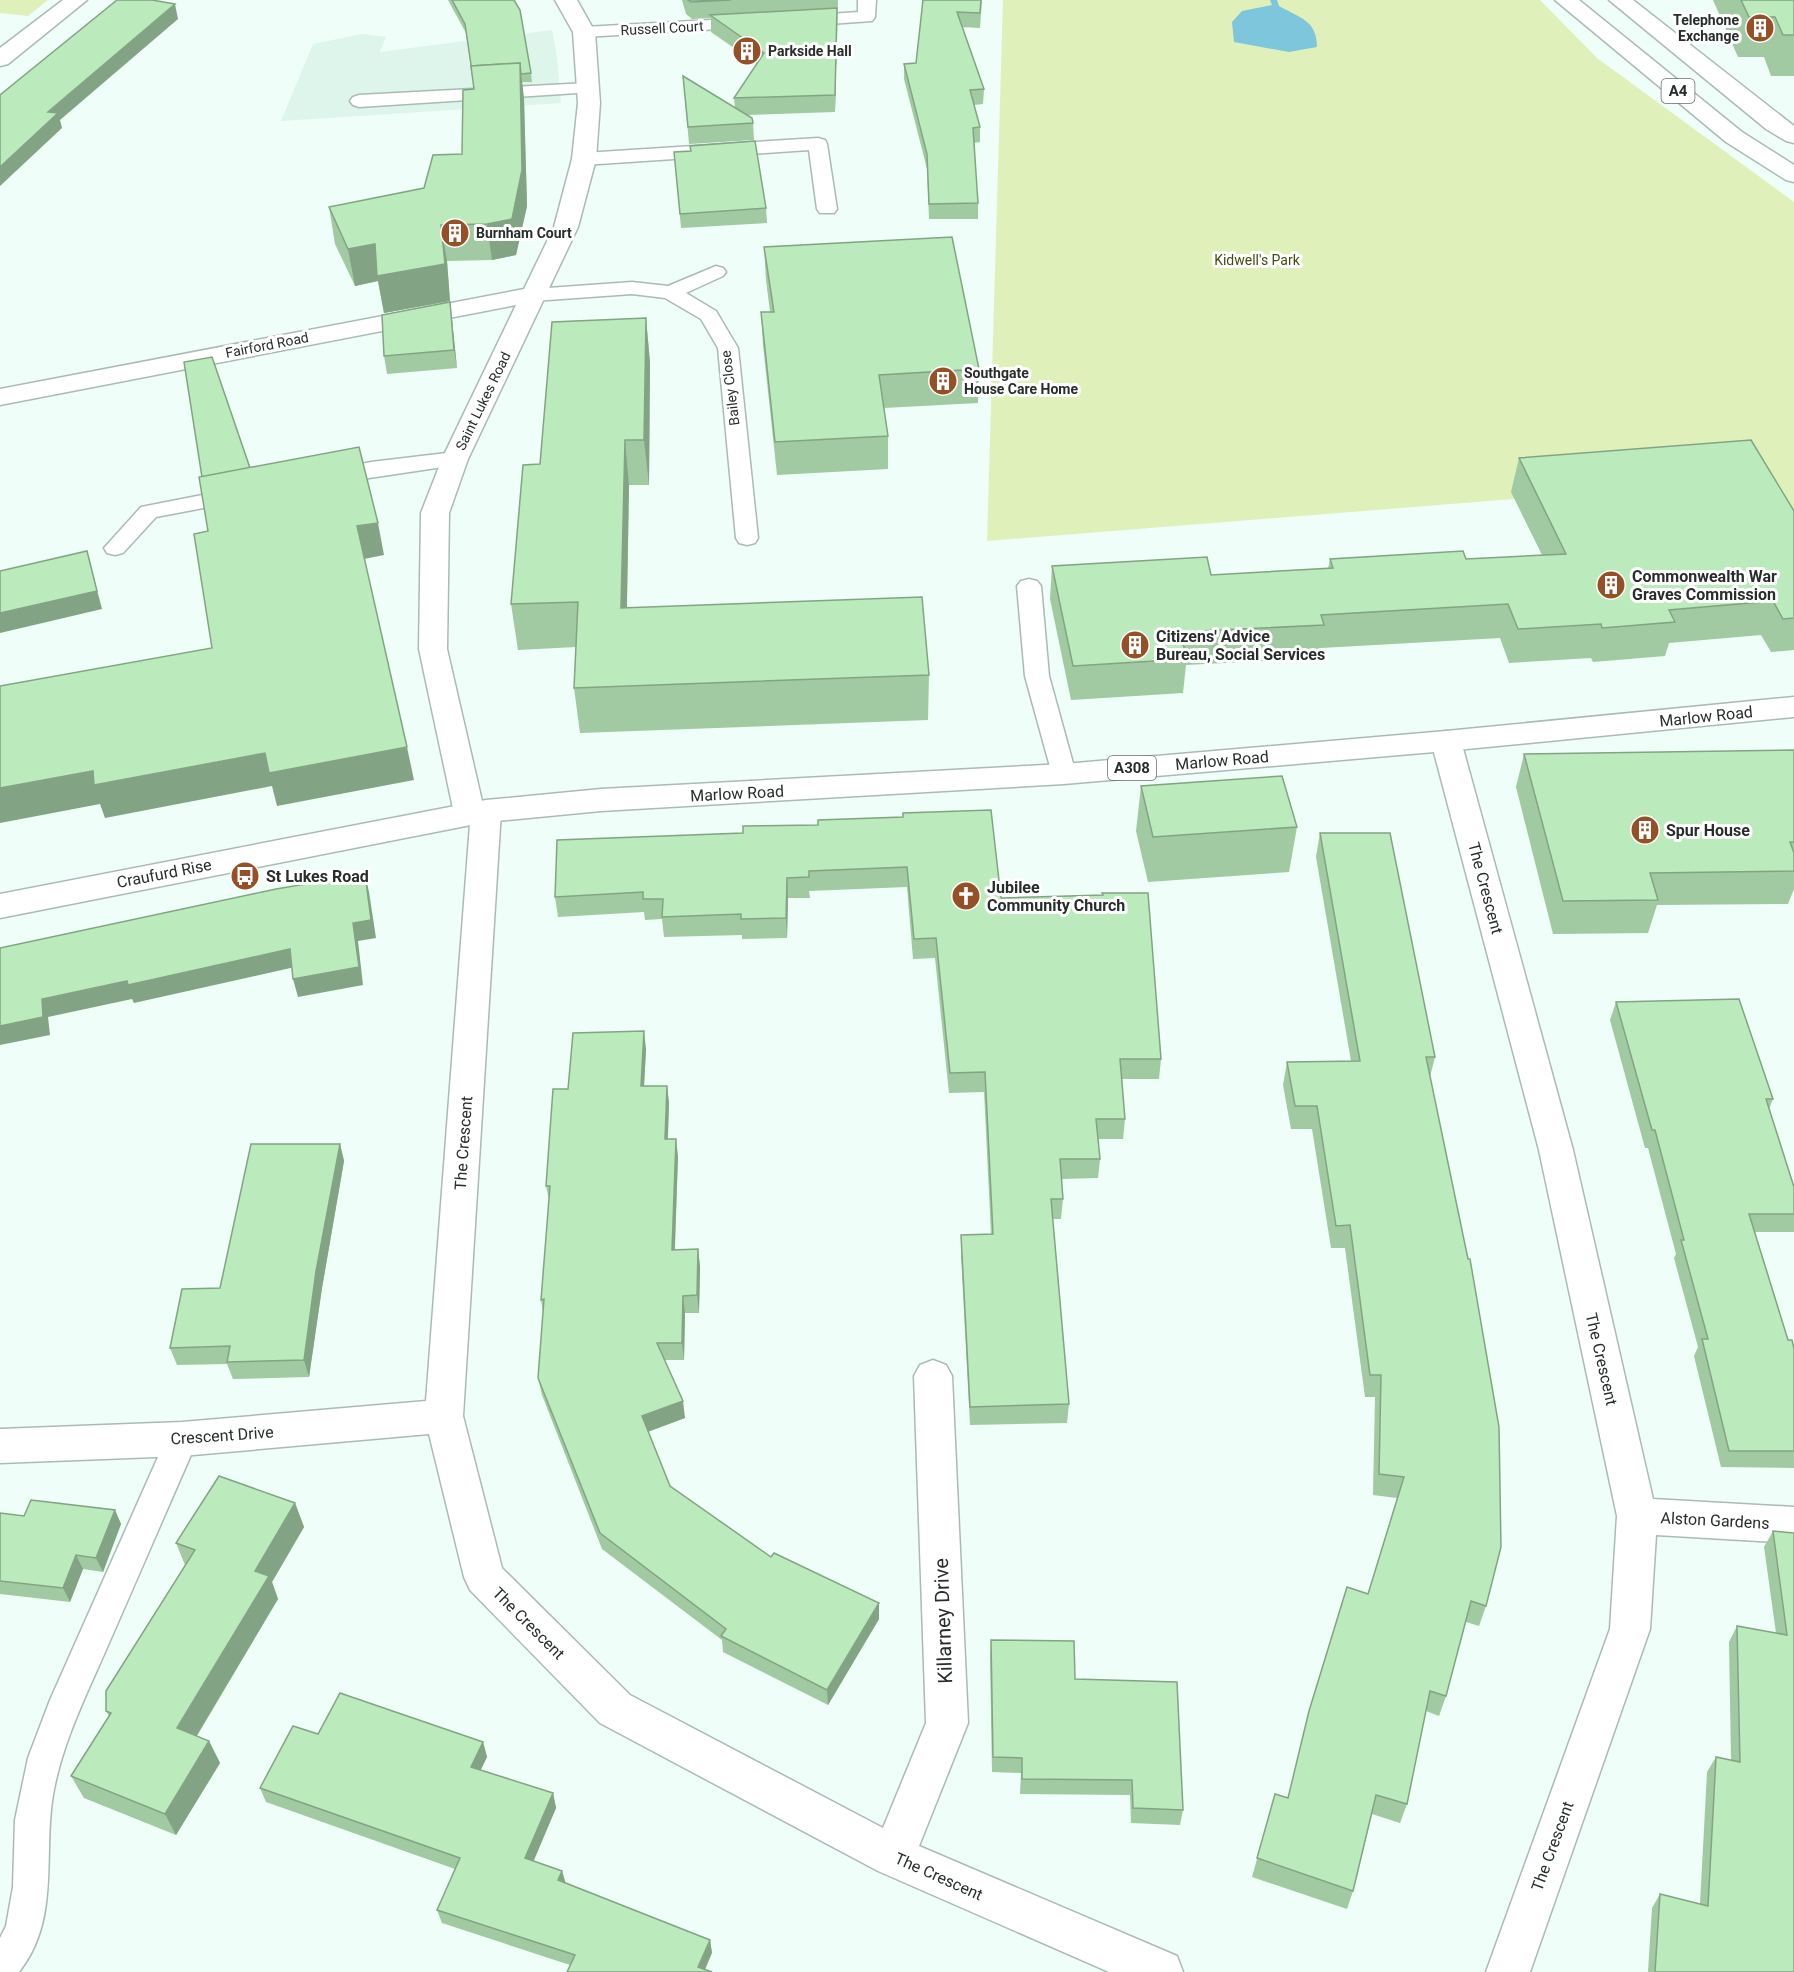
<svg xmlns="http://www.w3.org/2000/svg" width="1794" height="1972" viewBox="0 0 1794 1972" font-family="Roboto,sans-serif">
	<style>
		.built { fill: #ddf5eb }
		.green { fill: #e0f0ba }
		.water { fill: #7dc6db }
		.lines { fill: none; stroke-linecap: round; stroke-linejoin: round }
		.lane-casing { stroke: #abbab4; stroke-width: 3 }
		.street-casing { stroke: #abbab4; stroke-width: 3 }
		.primary-casing { stroke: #abbab4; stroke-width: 3 }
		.lane { fill: #fff; fill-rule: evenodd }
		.street { fill: #fff; fill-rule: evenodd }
		.primary { fill: #fff; fill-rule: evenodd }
		.wall { fill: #a1c9a2 }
		.shaded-wall { fill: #83a484 }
		.building { fill: #bbeabc; stroke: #83a484; stroke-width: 1.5 }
		.labels { text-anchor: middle; stroke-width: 6; stroke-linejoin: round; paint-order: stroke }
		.far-poi-label { font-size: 14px; font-weight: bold; fill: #272d2b; stroke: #fff; text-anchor: start }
		.far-street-label { font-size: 14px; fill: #272d2b; stroke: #fff }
		.far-park-label { font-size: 14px; fill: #3f4c0b; stroke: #fff }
		.shield { fill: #fff; stroke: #686c6b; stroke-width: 1.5 }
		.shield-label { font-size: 15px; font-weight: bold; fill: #272d2b }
		.poi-label { font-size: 16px; font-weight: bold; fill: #272d2b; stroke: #fff; text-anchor: start }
		.street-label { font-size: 16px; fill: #272d2b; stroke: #fff }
		.near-street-label { font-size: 20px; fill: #272d2b; stroke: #fff }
	</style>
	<rect width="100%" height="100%" fill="#effef8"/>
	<!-- built -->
	<path class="built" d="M 552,30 L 557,57 L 561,103 L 281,121 L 313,44 L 362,34 L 386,37 L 380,52 Z"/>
	<!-- green -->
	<g class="green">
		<path d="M 0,0 L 48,0 L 28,16 L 0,13 Z"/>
		<path d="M 1003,0 L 1540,0 L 1597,58 L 1794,202 L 1794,530 L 1765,479 L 987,541 Z"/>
	</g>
	<!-- water -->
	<path class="water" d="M 1270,0 L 1277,0 L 1279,6 C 1300,18 1317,20 1317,47 L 1289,52 L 1234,42 L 1232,22 L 1242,11 L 1272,5 Z"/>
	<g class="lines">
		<!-- lane casing -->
		<g class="lane-casing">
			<g id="lane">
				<path d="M 858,0 L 876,0 L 875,17 L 872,21 L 801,26 L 795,25 L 792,21 L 795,17 L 801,16 L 858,12 Z"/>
				<path d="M 748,18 L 754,19 L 757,23 L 754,27 L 584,37 L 578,36 L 575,32 L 578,28 L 584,27 Z"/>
				<path d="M 587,83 L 593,84 L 596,88 L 593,92 L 359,107 L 353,105 L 350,101 L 353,97 L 359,95 Z"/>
				<path d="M 818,138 L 825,140 L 827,144 L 837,209 L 834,213 L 820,213 L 817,209 L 809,150 L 584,165 L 577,163 L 575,159 L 577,155 L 584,153 Z"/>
				<path d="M 716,266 L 723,268 L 726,272 L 723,276 L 686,293 L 716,311 L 738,348 L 758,538 L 755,543 L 747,545 L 739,543 L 736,538 L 718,348 L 701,319 L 665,298 L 632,294 L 534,301 L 527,299 L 524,295 L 527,291 L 534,289 L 632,282 L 668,286 Z"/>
				<path d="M 455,452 L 463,454 L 466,459 L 463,464 L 329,484 L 321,482 L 318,477 L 321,472 L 371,462 Z"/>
				<path d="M 238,488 L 246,490 L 249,495 L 246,500 L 156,517 L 123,553 L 115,555 L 107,553 L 104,548 L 141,507 Z"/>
				<path d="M 1029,579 L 1037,581 L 1041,586 L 1049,676 L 1076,774 L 1073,780 L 1064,783 L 1055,780 L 1052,774 L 1025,676 L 1017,586 L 1021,581 Z"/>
				<path d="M 182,1425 L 193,1429 L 198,1439 C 168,1507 139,1575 109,1643 C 87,1694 60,1746 52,1801 C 44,1859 59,1922 19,1972 L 0,1972 L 0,1938 L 6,1926 L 13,1887 L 15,1820 L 28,1758 L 50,1700 L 166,1439 L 171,1429 Z"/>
			</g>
		</g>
		<!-- street casing -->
		<g class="street-casing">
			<g id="street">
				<path d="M 63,0 L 87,0 L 8,64 L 0,66 L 0,48 Z"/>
				<path d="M 555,0 L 577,0 L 595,32 L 600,103 L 596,159 L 578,227 L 468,459 L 449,513 L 447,649 L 482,801 L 497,803 L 501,811 L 463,1416 L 502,1568 L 630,1695 L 883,1828 L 926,1723 L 914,1376 L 920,1365 L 933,1360 L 946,1365 L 952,1376 L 968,1723 L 919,1846 L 1177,1956 L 1183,1972 L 1109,1972 L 878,1871 L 600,1723 L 470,1590 L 464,1577 L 429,1434 L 182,1456 L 0,1463 L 0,1429 L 182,1422 L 426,1401 L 470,824 L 458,821 L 454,813 L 419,649 L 421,513 L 442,459 L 516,305 L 0,405 L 0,389 L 524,289 L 554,227 L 572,159 L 578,103 L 573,32 Z"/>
				<path d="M 1446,731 L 1457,734 L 1461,741 L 1573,1150 L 1653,1499 L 1794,1507 L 1794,1543 L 1656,1535 L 1650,1629 L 1530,1972 L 1486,1972 L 1610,1629 L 1617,1516 L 1539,1150 L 1431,741 L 1435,734 Z"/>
			</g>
		</g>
		<!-- primary casing -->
		<g class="primary-casing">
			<g id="primary">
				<path d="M 1555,0 L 1579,0 L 1742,132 L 1794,165 L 1794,182 L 1786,180 L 1726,142 Z"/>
				<path d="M 1609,0 L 1633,0 L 1794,126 L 1794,143 L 1786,141 L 1766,129 Z"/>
				<path d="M 1794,697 L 1794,717 L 1446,751 L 1064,784 L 601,811 L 486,822 L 0,918 L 0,894 L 486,800 L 601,789 L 1064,764 L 1446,731 Z"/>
			</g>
		</g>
		<!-- lane -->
		<use href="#lane" class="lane"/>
		<!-- street -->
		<use href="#street" class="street"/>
		<!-- primary -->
		<use href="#primary" class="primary"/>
	</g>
	<!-- wall -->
	<g class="wall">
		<path d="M 448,0 L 514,0 L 531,73 L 532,82 L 522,82 L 524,99 L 527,206 L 516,255 L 492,260 L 447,261 L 450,301 L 384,313 L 378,281 L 355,286 L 335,244 L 329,207 L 424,188 L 462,154 L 474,89 L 466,33 Z"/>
		<path d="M 682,0 L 838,0 L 835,112 L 747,115 L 753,123 L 754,140 L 689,144 L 683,76 L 735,108 L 734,98 L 757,64 L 711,32 L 711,18 L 692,19 L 686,14 Z"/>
		<path d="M 923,0 L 982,0 L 980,28 L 962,27 L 984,89 L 983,104 L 974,105 L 980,127 L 980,142 L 974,143 L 978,203 L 978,219 L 929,219 L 927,169 L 904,79 L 904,64 L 916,63 Z"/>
		<path d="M 1713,0 L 1794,0 L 1794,76 L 1771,76 L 1764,57 L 1738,57 Z"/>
		<path d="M 674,152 L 766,208 L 767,223 L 681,228 Z"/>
		<path d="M 764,247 L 979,369 L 978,403 L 884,408 L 888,436 L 888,469 L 777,475 L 763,345 L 761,312 L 770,312 L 766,280 Z"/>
		<path d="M 450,302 L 452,320 L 457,368 L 387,374 L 384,356 Z"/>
		<path d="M 646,318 L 650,363 L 649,485 L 629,485 L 627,608 L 929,675 L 928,720 L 580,733 L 574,688 L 576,647 L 518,650 L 511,604 L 540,464 Z"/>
		<path d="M 1519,458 L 1794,511 L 1794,650 L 1771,652 L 1761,635 L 1669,643 L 1665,656 L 1593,662 L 1591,658 L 1509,663 L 1500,638 L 1321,648 L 1319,658 L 1186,665 L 1183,693 L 1071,700 L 1050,599 L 1052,566 L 1211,575 L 1328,569 L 1330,559 L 1466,559 L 1542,555 L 1511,492 Z"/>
		<path d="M 1794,750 L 1794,889 L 1788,904 L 1657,905 L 1648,933 L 1553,934 L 1516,787 L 1524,754 Z"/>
		<path d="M 1141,786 L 1297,827 L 1289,872 L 1148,882 L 1136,831 Z"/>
		<path d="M 818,825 L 1001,898 L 1161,1059 L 1159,1079 L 1122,1079 L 1125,1119 L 1123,1139 L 1098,1139 L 1100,1159 L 1098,1178 L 1061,1179 L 1063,1199 L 1061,1219 L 1053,1219 L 1069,1404 L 1067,1423 L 970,1425 L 961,1255 L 961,1235 L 991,1234 L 984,1092 L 949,1093 L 935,958 L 913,959 L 907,887 L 809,891 L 810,898 L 788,898 L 787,938 L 742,939 L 742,935 L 664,937 L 662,919 L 645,920 L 644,912 L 558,917 L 555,897 L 743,833 Z"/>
		<path d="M 1320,833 L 1435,1057 L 1430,1077 L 1486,1606 L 1479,1626 L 1466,1622 L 1446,1696 L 1439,1716 L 1426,1711 L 1407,1804 L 1400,1823 L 1372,1814 L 1353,1891 L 1347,1909 L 1252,1877 L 1275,1794 L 1288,1798 L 1309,1711 L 1368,1594 L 1397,1498 L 1373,1495 L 1375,1397 L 1365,1397 L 1345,1248 L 1331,1248 L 1312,1129 L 1291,1129 L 1283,1085 L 1287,1062 L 1351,1061 L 1316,857 Z"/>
		<path d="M 1616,1002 L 1773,1099 L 1769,1109 L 1794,1187 L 1794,1232 L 1755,1232 L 1788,1340 L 1794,1349 L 1794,1468 L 1721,1467 L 1694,1356 L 1698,1347 L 1674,1258 L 1676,1254 L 1648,1148 L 1645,1148 L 1610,1020 Z"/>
		<path d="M 646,1049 L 644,1086 L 667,1086 L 669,1103 L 668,1139 L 678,1156 L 675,1250 L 698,1249 L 700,1267 L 699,1313 L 685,1313 L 684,1360 L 665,1360 L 685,1418 L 648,1432 L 670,1486 L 771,1557 L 879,1619 L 828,1705 L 723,1652 L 722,1640 L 602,1549 L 542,1395 L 538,1378 L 543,1313 L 541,1300 L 549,1199 L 546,1186 L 568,1089 Z"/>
		<path d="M 340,1144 L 344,1161 L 322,1288 L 309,1377 L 233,1379 L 227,1364 L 177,1365 L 170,1348 Z"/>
		<path d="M 295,1503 L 304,1527 L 272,1582 L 278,1599 L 197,1736 L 209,1741 L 220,1763 L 176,1835 L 84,1798 L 71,1776 L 109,1716 L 106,1711 L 185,1565 L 176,1543 Z"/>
		<path d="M 115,1510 L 121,1524 L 103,1572 L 83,1569 L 70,1602 L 0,1594 L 0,1513 L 24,1516 Z"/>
		<path d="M 1773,1531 L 1794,1533 L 1794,1972 L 1648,1972 L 1652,1908 L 1660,1894 L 1700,1904 L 1707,1772 L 1716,1757 L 1731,1760 L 1729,1642 L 1737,1626 L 1776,1633 L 1764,1547 Z"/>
		<path d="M 991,1640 L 1075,1679 L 1183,1810 L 1180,1825 L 1131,1823 L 1130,1795 L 1020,1794 L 1021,1773 L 992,1772 L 990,1656 Z"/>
		<path d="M 318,1734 L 483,1742 L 487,1757 L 480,1770 L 553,1793 L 556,1808 L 533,1861 L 562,1871 L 565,1883 L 710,1940 L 712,1953 L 570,1965 L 442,1923 L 437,1910 L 455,1869 L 266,1802 L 260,1788 Z"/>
	</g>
	<!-- shaded-wall -->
	<g class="shaded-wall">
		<path d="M 175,4 L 178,19 L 60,120 L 62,128 L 0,186 L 0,167 L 48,112 Z"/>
		<path d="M 837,8 L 837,25 L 835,112 L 835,95 Z"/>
		<path d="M 520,63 L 524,99 L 527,206 L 516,255 L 492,260 L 487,224 Z"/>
		<path d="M 441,225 L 447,261 L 450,301 L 384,313 L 378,281 L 355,286 L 348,249 Z"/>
		<path d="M 450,302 L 452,320 L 457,368 L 454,350 Z"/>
		<path d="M 646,318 L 650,363 L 649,485 L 644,440 Z"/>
		<path d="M 625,440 L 629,485 L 626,653 L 621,608 Z"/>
		<path d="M 378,523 L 384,555 L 364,559 L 357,526 Z"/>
		<path d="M 87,551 L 102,609 L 0,633 L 0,613 Z"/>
		<path d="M 407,747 L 414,780 L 277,806 L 272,786 L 105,818 L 100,804 L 0,823 L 0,788 L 93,771 L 265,753 Z"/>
		<path d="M 365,874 L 369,892 L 376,938 L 358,941 L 363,985 L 298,997 L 293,979 L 353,923 Z"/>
		<path d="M 787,878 L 788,898 L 787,938 L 786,918 Z"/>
		<path d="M 290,949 L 295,967 L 134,1003 L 132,999 L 48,1017 L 50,1035 L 0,1045 L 0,1026 L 42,999 L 127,981 Z"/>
		<path d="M 644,1031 L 646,1049 L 643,1104 L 641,1086 Z"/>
		<path d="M 667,1086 L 669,1103 L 667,1156 L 665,1139 Z"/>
		<path d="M 676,1139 L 678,1156 L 674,1267 L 672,1250 Z"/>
		<path d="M 340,1144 L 344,1161 L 322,1288 L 309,1377 L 304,1360 L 316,1271 Z"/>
		<path d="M 698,1249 L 700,1267 L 699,1313 L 697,1295 Z"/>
		<path d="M 683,1296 L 685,1313 L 684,1360 L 682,1343 Z"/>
		<path d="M 683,1401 L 685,1418 L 644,1433 L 642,1416 Z"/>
		<path d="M 295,1503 L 304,1527 L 272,1582 L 278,1599 L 188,1750 L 177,1728 L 255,1571 Z"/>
		<path d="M 115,1510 L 121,1524 L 103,1572 L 96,1558 Z"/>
		<path d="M 76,1555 L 83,1569 L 70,1602 L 63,1588 Z"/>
		<path d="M 879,1603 L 879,1619 L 828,1705 L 827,1690 Z"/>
		<path d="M 209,1741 L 220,1763 L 176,1835 L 165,1814 Z"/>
		<path d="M 483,1742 L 487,1757 L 475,1782 L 471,1767 Z"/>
		<path d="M 553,1793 L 556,1808 L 529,1872 L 525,1858 Z"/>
		<path d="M 562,1871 L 566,1884 L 558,1880 Z"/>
		<path d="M 710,1940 L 712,1953 L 704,1972 L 698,1967 Z"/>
	</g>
	<!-- building -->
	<g class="building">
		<path d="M 117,0 L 152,0 L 175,4 L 48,112 L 58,113 L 0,167 L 0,95 Z"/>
		<path d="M 452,0 L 514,0 L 520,10 L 531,73 L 521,74 L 520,63 L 471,66 L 473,78 L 465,24 Z"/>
		<path d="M 688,0 L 731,0 L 691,2 Z"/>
		<path d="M 923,0 L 981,0 L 980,13 L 957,12 L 984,89 L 970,90 L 980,127 L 973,128 L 978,203 L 929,204 L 927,154 L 904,64 L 916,63 Z"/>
		<path d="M 1741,0 L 1794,0 L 1794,35 L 1783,35 L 1775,17 L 1749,17 Z"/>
		<path d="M 837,8 L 835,95 L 734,98 L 764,53 L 710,15 Z"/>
		<path d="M 520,63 L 522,170 L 512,219 L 487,224 L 441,225 L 445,264 L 377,276 L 375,244 L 348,249 L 329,207 L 424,188 L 433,155 L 462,154 L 463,90 L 474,89 L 471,66 Z"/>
		<path d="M 683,76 L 752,118 L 753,123 L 688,127 Z"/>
		<path d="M 755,141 L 766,208 L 680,214 L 674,152 L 691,151 L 690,146 Z"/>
		<path d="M 952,237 L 979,369 L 879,375 L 888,436 L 775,442 L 761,312 L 774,312 L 764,247 Z"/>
		<path d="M 450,302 L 454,350 L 384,356 L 382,315 Z"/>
		<path d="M 646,318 L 644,440 L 625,440 L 621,608 L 922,597 L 929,675 L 574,688 L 578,602 L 511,604 L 523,465 L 540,464 L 552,322 Z"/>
		<path d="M 212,357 L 250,468 L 202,477 L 184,362 Z"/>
		<path d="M 1751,440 L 1794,511 L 1794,618 L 1783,619 L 1773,601 L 1669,610 L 1675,622 L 1602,628 L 1601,624 L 1518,629 L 1508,604 L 1321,615 L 1324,625 L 1180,632 L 1187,659 L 1073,666 L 1052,566 L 1207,557 L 1211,575 L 1333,568 L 1330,559 L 1463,551 L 1466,559 L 1566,554 L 1519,458 Z"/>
		<path d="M 359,447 L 378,523 L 357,526 L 407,747 L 269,773 L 265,753 L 94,785 L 93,771 L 0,788 L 0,686 L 212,648 L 194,534 L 208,531 L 199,477 Z"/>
		<path d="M 87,551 L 97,591 L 0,613 L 0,571 Z"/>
		<path d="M 1794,750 L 1794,842 L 1790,842 L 1794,853 L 1794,871 L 1650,873 L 1658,900 L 1563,901 L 1524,754 Z"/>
		<path d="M 1282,776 L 1297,827 L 1153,837 L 1141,786 Z"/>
		<path d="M 991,810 L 1001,898 L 1103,895 L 1102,893 L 1148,893 L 1161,1059 L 1120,1059 L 1125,1119 L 1096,1119 L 1100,1159 L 1060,1159 L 1063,1199 L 1051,1199 L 1069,1404 L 970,1407 L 961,1235 L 993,1234 L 985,1072 L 950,1073 L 936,938 L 914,939 L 907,867 L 809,871 L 809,877 L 787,878 L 786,918 L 741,919 L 741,914 L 662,917 L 663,899 L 643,899 L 643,892 L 555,897 L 557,840 L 743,833 L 743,826 L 818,825 L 818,820 L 903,817 L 903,813 Z"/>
		<path d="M 1320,833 L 1390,833 L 1435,1057 L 1426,1057 L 1468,1259 L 1470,1259 L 1499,1427 L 1501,1547 L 1486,1606 L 1471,1601 L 1446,1696 L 1430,1691 L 1407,1804 L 1376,1795 L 1353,1891 L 1257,1858 L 1275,1794 L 1288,1798 L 1309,1711 L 1347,1587 L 1368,1594 L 1404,1477 L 1379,1474 L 1381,1375 L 1370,1375 L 1350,1225 L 1336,1226 L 1317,1106 L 1295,1106 L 1287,1062 L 1360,1061 Z"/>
		<path d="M 365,874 L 371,920 L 353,923 L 359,967 L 293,979 L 290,949 L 128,985 L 127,981 L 42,999 L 43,1017 L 0,1026 L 0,948 L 276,889 Z"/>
		<path d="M 1739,999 L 1773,1099 L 1766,1099 L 1794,1187 L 1794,1214 L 1749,1214 L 1788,1340 L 1792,1340 L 1794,1349 L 1794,1451 L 1729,1451 L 1702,1339 L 1708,1339 L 1681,1240 L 1684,1240 L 1655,1130 L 1652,1130 L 1616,1002 Z"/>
		<path d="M 644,1031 L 641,1086 L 667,1086 L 665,1139 L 676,1139 L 672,1250 L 698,1249 L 697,1295 L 683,1296 L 682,1343 L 657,1343 L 683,1401 L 642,1416 L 670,1486 L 771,1557 L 774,1553 L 879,1603 L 827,1690 L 721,1636 L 726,1629 L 600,1533 L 538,1378 L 544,1299 L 541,1300 L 550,1186 L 546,1186 L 553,1089 L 568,1089 L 573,1033 Z"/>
		<path d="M 251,1144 L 340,1144 L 316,1271 L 304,1360 L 227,1362 L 230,1346 L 170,1348 L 182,1289 L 220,1288 Z"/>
		<path d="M 219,1476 L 295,1503 L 255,1571 L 269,1576 L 177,1728 L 209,1741 L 165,1814 L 71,1776 L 111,1713 L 106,1711 L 106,1691 L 195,1550 L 176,1543 Z"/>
		<path d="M 31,1500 L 115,1510 L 96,1558 L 76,1555 L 63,1588 L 0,1581 L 0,1513 L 24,1516 Z"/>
		<path d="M 1773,1531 L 1794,1533 L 1794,1972 L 1655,1972 L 1660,1894 L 1708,1906 L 1716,1757 L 1740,1762 L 1737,1626 L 1787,1635 Z"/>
		<path d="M 991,1640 L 1074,1641 L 1075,1679 L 1177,1682 L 1183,1810 L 1133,1808 L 1132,1780 L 1022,1779 L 1022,1758 L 993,1757 Z"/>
		<path d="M 340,1693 L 483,1742 L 471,1767 L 553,1793 L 525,1858 L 562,1871 L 558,1880 L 710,1940 L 698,1967 L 712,1972 L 567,1972 L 575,1955 L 437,1910 L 460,1858 L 260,1788 L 293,1726 L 318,1734 Z"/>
	</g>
	<!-- icons -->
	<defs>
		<g id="building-disc" transform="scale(1.5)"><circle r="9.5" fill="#965027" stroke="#fff"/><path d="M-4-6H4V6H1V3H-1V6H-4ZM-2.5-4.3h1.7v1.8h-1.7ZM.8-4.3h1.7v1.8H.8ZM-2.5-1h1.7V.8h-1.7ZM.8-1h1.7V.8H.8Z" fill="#fff"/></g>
		<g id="bus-disc" transform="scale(1.5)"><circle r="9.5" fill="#965027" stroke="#fff"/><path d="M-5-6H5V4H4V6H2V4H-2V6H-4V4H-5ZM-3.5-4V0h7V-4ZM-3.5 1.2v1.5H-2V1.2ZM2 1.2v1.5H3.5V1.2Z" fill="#fff"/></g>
		<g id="church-disc" transform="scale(1.5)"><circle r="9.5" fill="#965027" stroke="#fff"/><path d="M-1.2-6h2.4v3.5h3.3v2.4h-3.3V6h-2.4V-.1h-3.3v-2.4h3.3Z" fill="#fff"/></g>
	</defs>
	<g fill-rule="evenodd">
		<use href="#building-disc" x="1760" y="28"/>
		<use href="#building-disc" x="747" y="51"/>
		<use href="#building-disc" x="455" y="233"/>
		<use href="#building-disc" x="943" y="381"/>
		<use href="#building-disc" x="1611" y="585"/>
		<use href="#building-disc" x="1135" y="645"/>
		<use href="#building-disc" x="1645" y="830"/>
		<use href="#bus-disc" x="245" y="876"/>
		<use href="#church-disc" x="966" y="896"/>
	</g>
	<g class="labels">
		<!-- far-poi labels -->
		<g class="far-poi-label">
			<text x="1739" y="25" text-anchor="end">Telephone<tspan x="1739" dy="16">Exchange</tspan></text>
			<text x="768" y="56">Parkside Hall</text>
			<text x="476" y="238">Burnham Court</text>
			<text x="964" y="378">Southgate<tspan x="964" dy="16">House Care Home</tspan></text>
		</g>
		<!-- far-street labels -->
		<g class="far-street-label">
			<text transform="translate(662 28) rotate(-3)" y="5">Russell Court</text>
			<text transform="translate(267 345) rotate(-11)" y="5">Fairford Road</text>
			<text transform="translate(730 388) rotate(-97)" y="5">Bailey Close</text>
			<text transform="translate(483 401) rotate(-64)" y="5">Saint Lukes Road</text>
		</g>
		<!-- far-park labels -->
		<g class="far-park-label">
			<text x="1257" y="265">Kidwell's Park</text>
		</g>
		<!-- shield labels -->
		<g class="shield">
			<rect x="1661.5" y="79" width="33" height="24" rx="4.5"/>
			<rect x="1108" y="756" width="48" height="24" rx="4.5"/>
		</g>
		<g class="shield-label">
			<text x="1678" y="96">A4</text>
			<text x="1132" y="773">A308</text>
		</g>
		<!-- poi labels -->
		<g class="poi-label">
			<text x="1632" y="582">Commonwealth War<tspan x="1632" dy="18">Graves Commission</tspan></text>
			<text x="1156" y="642">Citizens' Advice<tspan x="1156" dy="18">Bureau, Social Services</tspan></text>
			<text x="1666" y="836">Spur House</text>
			<text x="266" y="882">St Lukes Road</text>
			<text x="987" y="893">Jubilee<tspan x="987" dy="18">Community Church</tspan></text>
		</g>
		<!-- street labels -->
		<g class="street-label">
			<text transform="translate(1706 716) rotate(-6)" y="6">Marlow Road</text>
			<text transform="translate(1222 760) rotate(-5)" y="6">Marlow Road</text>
			<text transform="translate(737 793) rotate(-3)" y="6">Marlow Road</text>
			<text transform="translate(164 873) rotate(-11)" y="6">Craufurd Rise</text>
			<text transform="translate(1486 888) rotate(75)" y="6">The Crescent</text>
			<text transform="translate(463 1143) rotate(-86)" y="6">The Crescent</text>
			<text transform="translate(1602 1359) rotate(77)" y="6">The Crescent</text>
			<text transform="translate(222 1435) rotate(-4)" y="6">Crescent Drive</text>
			<text transform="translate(1715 1520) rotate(3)" y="6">Alston Gardens</text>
			<text transform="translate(529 1623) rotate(45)" y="6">The Crescent</text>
			<text transform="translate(1552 1846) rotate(-70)" y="6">The Crescent</text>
			<text transform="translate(939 1876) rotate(24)" y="6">The Crescent</text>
		</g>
		<!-- near-street labels -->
		<g class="near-street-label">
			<text transform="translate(943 1621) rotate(-92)" y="7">Killarney Drive</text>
		</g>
	</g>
</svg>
